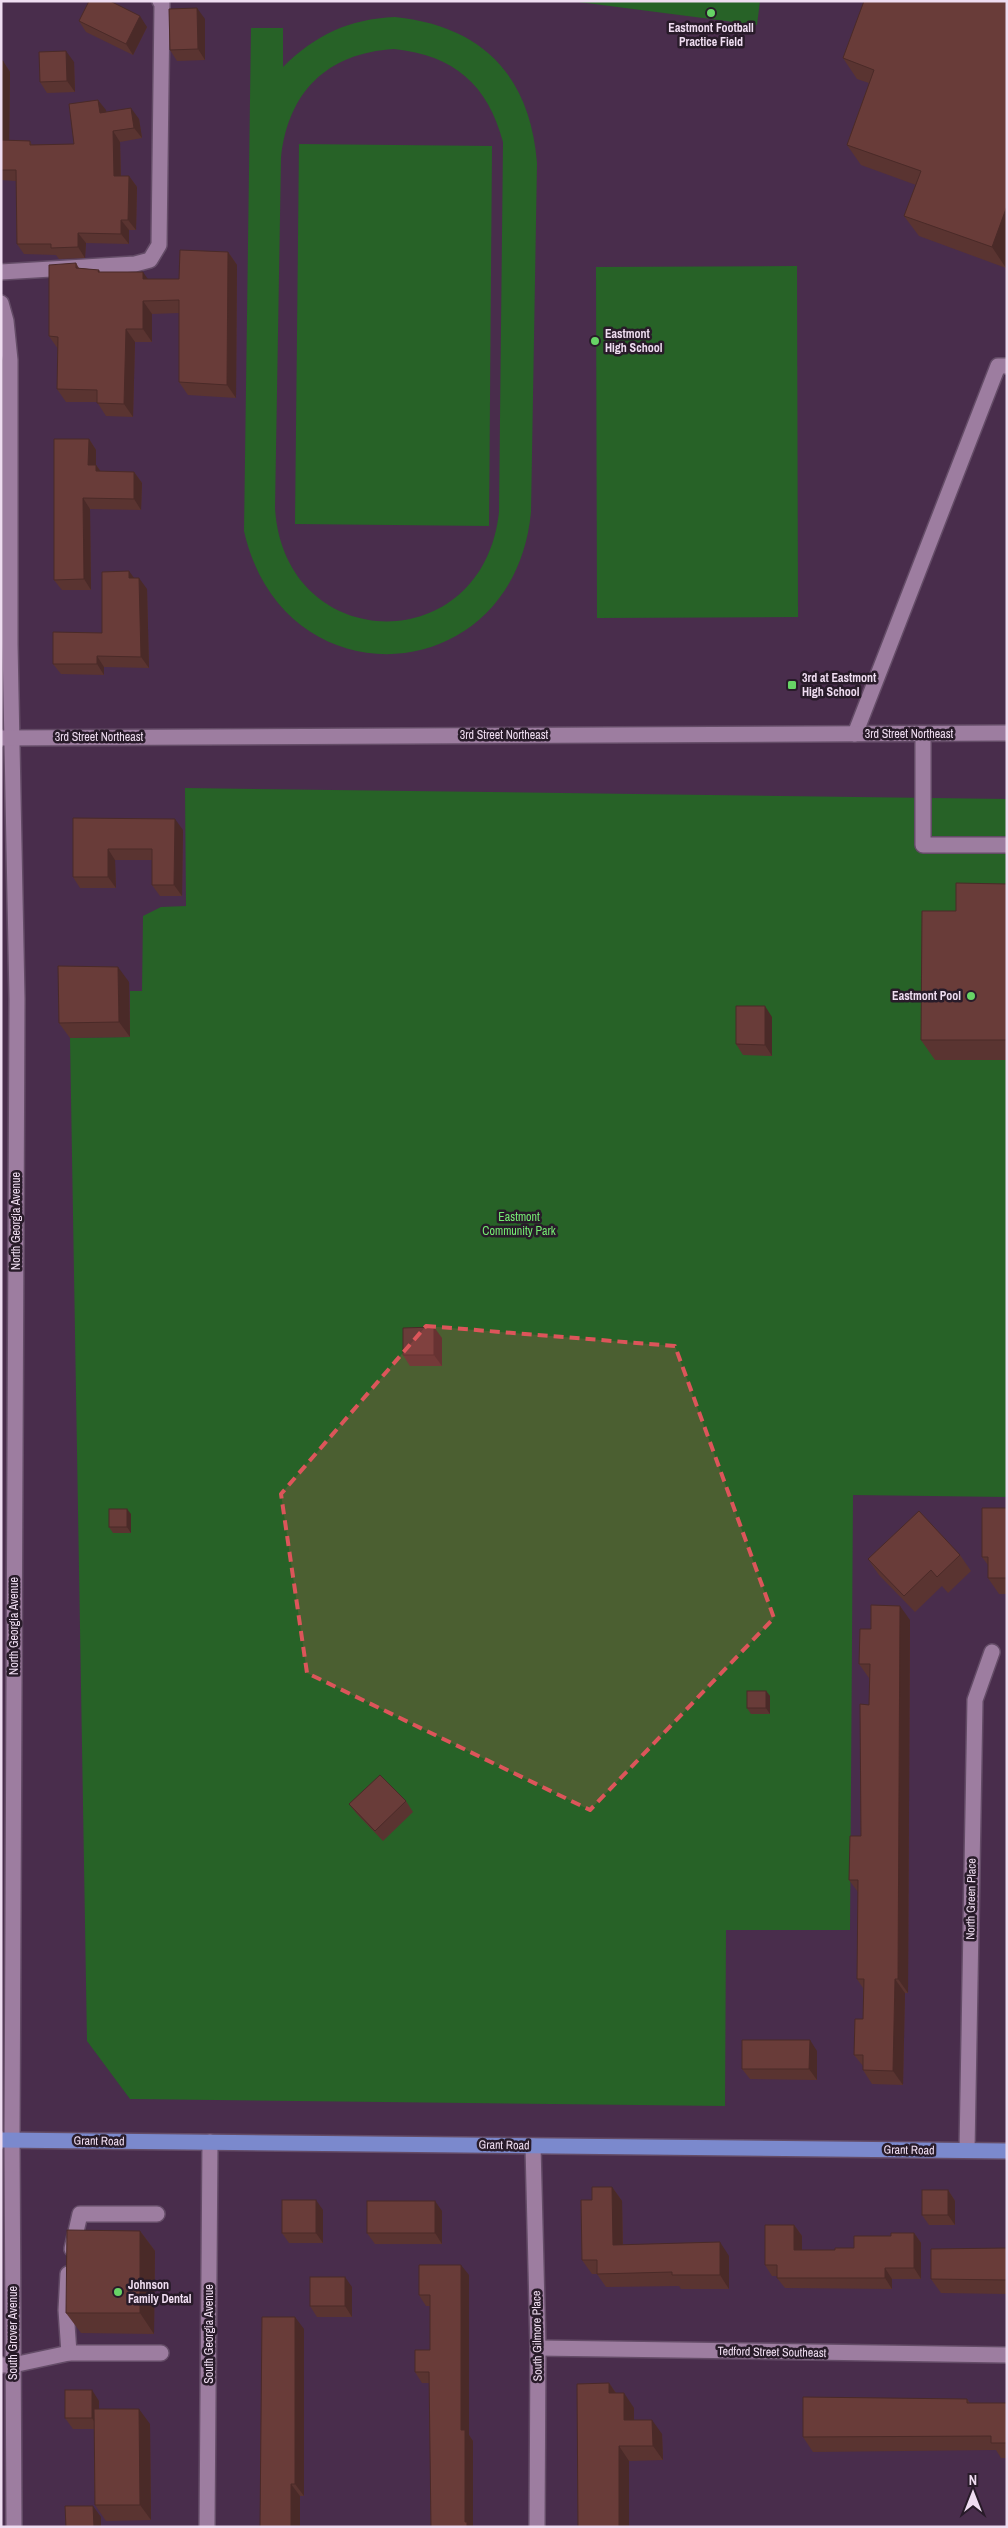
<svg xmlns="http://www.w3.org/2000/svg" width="1008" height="2528" viewBox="0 0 1008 2528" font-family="'Archivo Narrow',sans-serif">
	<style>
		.green { fill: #276227; fill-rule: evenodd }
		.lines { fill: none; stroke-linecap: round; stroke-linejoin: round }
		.minor-casing { stroke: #644c67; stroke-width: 18 }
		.major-casing { stroke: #644c67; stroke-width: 18 }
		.minor { stroke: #9d7da0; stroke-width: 15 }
		.major { stroke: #7b89cd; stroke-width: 15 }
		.wall { fill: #5a3431 }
		.shaded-wall { fill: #4a2a28 }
		.building { fill: #693c39; stroke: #4a2a28 }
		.marked { fill: #dc555a; fill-opacity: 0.2; stroke: #dc555a; stroke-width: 4; stroke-dasharray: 10 6; stroke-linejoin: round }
		.poi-dot { fill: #67d466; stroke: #281b29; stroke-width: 2 }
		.labels { text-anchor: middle; stroke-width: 5; stroke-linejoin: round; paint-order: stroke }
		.poi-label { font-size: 12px; font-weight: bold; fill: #efddf1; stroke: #281b29; text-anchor: start }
		.street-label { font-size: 12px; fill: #efddf1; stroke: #281b29 }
		.park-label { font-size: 12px; fill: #75ec73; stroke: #281b29 }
	</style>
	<rect width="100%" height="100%" fill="#492d4c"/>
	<!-- green -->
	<g class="green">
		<path d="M 571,1 L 760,1 L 757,25 Z"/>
		<path d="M 395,17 C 482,26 530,75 537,163 L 531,512 C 514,691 283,705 244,531 L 251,28 L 283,28 L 283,67 C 315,35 349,19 395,17 ZM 394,49 C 454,55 488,85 503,142 L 499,512 C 483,661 284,656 275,508 L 281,158 C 288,92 327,53 394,49 Z"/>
		<path d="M 299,144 L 492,146 L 489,526 L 295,524 Z"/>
		<path d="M 797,266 L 798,617 L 597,618 L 596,267 Z"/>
		<path d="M 185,788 L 1007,799 L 1007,1497 L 853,1495 L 850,1930 L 726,1930 L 725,2106 L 130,2099 L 87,2041 L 70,1038 L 130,1037 L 130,991 L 142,991 L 143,916 L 161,907 L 186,906 Z"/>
	</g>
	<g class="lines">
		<!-- minor casing -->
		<g class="minor-casing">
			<g id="minor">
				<path d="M 1,272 L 135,264 L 150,260 L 159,245 L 162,4 L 160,1"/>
				<path d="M 1,303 L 6,321 L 10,360 L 10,644 L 17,999 L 12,2140 L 14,2527"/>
				<path d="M 855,734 L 998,366 L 1007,366"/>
				<path d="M 923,734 L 923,845 L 1007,845"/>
				<path d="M 1,738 L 1007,733"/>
				<path d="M 533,2146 L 538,2348 L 537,2527"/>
				<path d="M 967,2150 L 975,1700 L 992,1652"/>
				<path d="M 72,2249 L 80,2214 L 157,2214"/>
				<path d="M 68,2274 L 66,2310 L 69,2353"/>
				<path d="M 538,2348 L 1007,2355"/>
				<path d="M 1,2365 L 13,2365 L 69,2353 L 161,2353"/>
				<path d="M 207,2527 L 210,2142"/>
			</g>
		</g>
		<!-- major casing -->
		<g class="major-casing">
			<path id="major" d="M 1,2140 L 1007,2151"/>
		</g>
		<!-- minor -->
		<use href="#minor" class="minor"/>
		<!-- major -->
		<use href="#major" class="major"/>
	</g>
	<!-- wall -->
	<g class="wall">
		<path d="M 1007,1 L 1007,266 L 1006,268 L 919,236 L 904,216 L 916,185 L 861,165 L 847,145 L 869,83 L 857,79 L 843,58 Z"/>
		<path d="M 205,19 L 205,60 L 177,61 L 170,50 Z"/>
		<path d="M 79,21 L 147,27 L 133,55 L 86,32 Z"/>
		<path d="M 1,22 L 2,61 L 3,61 L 10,72 L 9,140 L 30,141 L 32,145 L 74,144 L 98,100 L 106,112 L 139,119 L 142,138 L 120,142 L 121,176 L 129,176 L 137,187 L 136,230 L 129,230 L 129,244 L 86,243 L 85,258 L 59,259 L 56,255 L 24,254 L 17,244 L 16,181 L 1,180 Z"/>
		<path d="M 74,62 L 75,92 L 47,93 L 40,82 Z"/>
		<path d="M 228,252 L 237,265 L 236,398 L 188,395 L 179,382 L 179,313 L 152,314 L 152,342 L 135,342 L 133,417 L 106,416 L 97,402 L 66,402 L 57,389 L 58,349 L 49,336 L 76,263 L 79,268 L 99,270 L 100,272 L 148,279 L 179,279 Z"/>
		<path d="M 89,439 L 96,450 L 96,465 L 100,471 L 134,472 L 142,483 L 141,510 L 90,509 L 91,590 L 62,590 L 54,580 Z"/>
		<path d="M 147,589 L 149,668 L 104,667 L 104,675 L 61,674 L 53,664 L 102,633 Z"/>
		<path d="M 73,818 L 183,830 L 182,896 L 160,896 L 152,885 L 152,860 L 115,860 L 116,888 L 80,888 L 73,877 Z"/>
		<path d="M 1007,884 L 1007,1060 L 935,1060 L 921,1040 L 956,911 Z"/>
		<path d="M 129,982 L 130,1037 L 70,1038 L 59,1023 Z"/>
		<path d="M 772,1017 L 772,1056 L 743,1055 L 736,1044 Z"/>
		<path d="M 442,1338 L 442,1366 L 410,1366 L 403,1355 Z"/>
		<path d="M 1007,1508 L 1007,1594 L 999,1594 L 988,1578 L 988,1565 L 982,1557 Z"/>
		<path d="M 131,1514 L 131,1533 L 113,1533 L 109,1527 Z"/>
		<path d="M 960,1555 L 971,1571 L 948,1593 L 942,1586 L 915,1612 L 879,1575 L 868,1559 Z"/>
		<path d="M 910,1620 L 908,1993 L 905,1993 L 903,2085 L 872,2084 L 863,2070 L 863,2066 L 854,2055 L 863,2019 L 863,1988 L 857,1979 L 858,1892 L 849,1880 L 861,1836 L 869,1705 L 869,1678 L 859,1664 L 871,1629 Z"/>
		<path d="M 766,1691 L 770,1696 L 770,1714 L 751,1714 L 747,1708 Z"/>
		<path d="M 406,1801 L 413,1812 L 383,1841 L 357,1814 L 349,1804 Z"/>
		<path d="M 817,2051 L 817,2080 L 750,2079 L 742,2069 Z"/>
		<path d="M 612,2187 L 622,2201 L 623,2245 L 729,2256 L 729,2289 L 681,2289 L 679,2286 L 606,2287 L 597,2274 L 592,2274 L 582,2260 L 592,2200 Z"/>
		<path d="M 948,2190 L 955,2201 L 955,2225 L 929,2225 L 922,2215 Z"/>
		<path d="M 323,2210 L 323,2243 L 289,2243 L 282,2233 Z"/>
		<path d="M 442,2211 L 442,2244 L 375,2244 L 367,2233 Z"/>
		<path d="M 794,2225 L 802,2236 L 802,2250 L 835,2250 L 854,2248 L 891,2236 L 914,2233 L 921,2243 L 921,2279 L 892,2279 L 892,2289 L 785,2288 L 777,2278 L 777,2276 L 772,2276 L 765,2265 Z"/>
		<path d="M 140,2231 L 155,2251 L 154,2334 L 81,2333 L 66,2313 Z"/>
		<path d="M 1007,2248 L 1007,2294 L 941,2293 L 931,2279 Z"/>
		<path d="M 469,2275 L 469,2435 L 473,2441 L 473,2527 L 429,2383 L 422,2383 L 415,2372 L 430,2350 L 430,2306 L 426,2306 L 419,2295 Z"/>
		<path d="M 352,2287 L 352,2317 L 317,2317 L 310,2306 Z"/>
		<path d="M 304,2329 L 304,2496 L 300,2496 L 300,2527 L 260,2527 Z"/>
		<path d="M 609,2383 L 616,2393 L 634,2408 L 634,2420 L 662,2434 L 663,2460 L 629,2461 L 629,2527 Z"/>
		<path d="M 967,2399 L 970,2403 L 1007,2403 L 1007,2458 L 1001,2458 L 996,2450 L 813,2452 L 803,2437 Z"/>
		<path d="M 99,2401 L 99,2409 L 150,2424 L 151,2520 L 106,2521 L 95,2505 L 94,2429 L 73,2429 L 65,2418 Z"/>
	</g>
	<!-- shaded-wall -->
	<g class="shaded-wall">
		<path d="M 197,8 L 205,19 L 205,60 L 198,49 Z"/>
		<path d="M 140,16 L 147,27 L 133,55 L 126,44 Z"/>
		<path d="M 66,51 L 74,62 L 75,92 L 67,81 Z"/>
		<path d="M 3,61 L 10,72 L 9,151 L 1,140 Z"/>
		<path d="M 98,100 L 106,110 L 108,123 L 100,113 Z"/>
		<path d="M 131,108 L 139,119 L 142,138 L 134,128 Z"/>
		<path d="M 113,131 L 120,142 L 121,186 L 114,176 Z"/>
		<path d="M 129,176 L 137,187 L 136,230 L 128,220 Z"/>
		<path d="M 1007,206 L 1007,266 L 1006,268 L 992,247 Z"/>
		<path d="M 121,220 L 129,230 L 129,244 L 121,234 Z"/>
		<path d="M 78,233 L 86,243 L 85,258 L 78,247 Z"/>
		<path d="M 228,252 L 237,265 L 236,398 L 227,385 Z"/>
		<path d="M 143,272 L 152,285 L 143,279 Z"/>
		<path d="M 143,301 L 152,314 L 152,342 L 143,329 Z"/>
		<path d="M 126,329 L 135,342 L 133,417 L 124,404 Z"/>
		<path d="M 89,439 L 96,450 L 96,476 L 88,465 Z"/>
		<path d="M 96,465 L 104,476 L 96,471 Z"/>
		<path d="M 134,472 L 142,483 L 141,510 L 134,499 Z"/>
		<path d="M 83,498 L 90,509 L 91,590 L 84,579 Z"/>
		<path d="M 129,571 L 137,582 L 129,578 Z"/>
		<path d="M 139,578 L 147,589 L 149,668 L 141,657 Z"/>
		<path d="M 97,656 L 104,667 L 104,675 L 97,664 Z"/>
		<path d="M 175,819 L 183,830 L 182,896 L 174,885 Z"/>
		<path d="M 108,849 L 115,860 L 116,888 L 108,877 Z"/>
		<path d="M 118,967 L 129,982 L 130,1037 L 119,1022 Z"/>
		<path d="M 765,1006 L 772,1017 L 772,1056 L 765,1045 Z"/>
		<path d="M 434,1327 L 442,1338 L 442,1366 L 434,1355 Z"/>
		<path d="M 127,1509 L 131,1514 L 131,1533 L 127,1527 Z"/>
		<path d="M 900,1606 L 910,1620 L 908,1993 L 898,1979 Z"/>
		<path d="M 766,1691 L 770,1696 L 770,1714 L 766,1708 Z"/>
		<path d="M 895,1979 L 905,1993 L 903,2085 L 893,2071 Z"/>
		<path d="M 810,2040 L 817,2051 L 817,2080 L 809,2069 Z"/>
		<path d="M 612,2187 L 622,2201 L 623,2258 L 613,2245 Z"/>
		<path d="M 948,2190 L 955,2201 L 955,2225 L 948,2215 Z"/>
		<path d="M 316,2200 L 323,2210 L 323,2243 L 316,2233 Z"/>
		<path d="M 435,2201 L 442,2211 L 442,2244 L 435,2233 Z"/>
		<path d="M 794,2225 L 802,2236 L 802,2261 L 794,2250 Z"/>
		<path d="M 140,2231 L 155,2251 L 154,2334 L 140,2313 Z"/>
		<path d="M 914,2233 L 921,2243 L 921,2279 L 914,2268 Z"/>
		<path d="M 720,2242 L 729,2256 L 729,2289 L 720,2275 Z"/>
		<path d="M 461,2265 L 469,2275 L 469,2435 L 473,2441 L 473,2527 L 467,2527 L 465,2522 L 461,2430 Z"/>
		<path d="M 885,2268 L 892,2279 L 892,2289 L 885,2278 Z"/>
		<path d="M 345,2277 L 352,2287 L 352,2317 L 345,2306 Z"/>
		<path d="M 295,2317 L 304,2329 L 304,2496 L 295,2484 Z"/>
		<path d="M 609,2383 L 619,2398 L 609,2393 Z"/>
		<path d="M 92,2390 L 99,2401 L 99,2429 L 92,2418 Z"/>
		<path d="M 624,2393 L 634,2408 L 634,2435 L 624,2420 Z"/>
		<path d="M 139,2409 L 150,2424 L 151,2520 L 140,2505 Z"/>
		<path d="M 652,2420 L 662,2434 L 663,2460 L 653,2446 Z"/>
		<path d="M 619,2446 L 629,2461 L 629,2527 L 619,2527 Z"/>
		<path d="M 291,2484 L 300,2496 L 300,2527 L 291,2527 Z"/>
		<path d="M 93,2506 L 101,2517 L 101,2527 L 94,2527 Z"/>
	</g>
	<!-- building -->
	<g class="building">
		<path d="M 89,1 L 110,1 L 140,16 L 126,44 L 79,21 Z"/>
		<path d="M 864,1 L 1007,1 L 1007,206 L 992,247 L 904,216 L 921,171 L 847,145 L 874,70 L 843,58 Z"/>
		<path d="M 197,8 L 198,49 L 170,50 L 169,9 Z"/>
		<path d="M 66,51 L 67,81 L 40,82 L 39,52 Z"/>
		<path d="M 1,61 L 3,61 L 1,138 Z"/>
		<path d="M 98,100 L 100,113 L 131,108 L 134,128 L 113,131 L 114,176 L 129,176 L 128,220 L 121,220 L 121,234 L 78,233 L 78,247 L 51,248 L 51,244 L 17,244 L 16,170 L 1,170 L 1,140 L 30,141 L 30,145 L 74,144 L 69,104 Z"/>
		<path d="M 180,250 L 228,252 L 227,385 L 179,382 L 179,300 L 143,301 L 143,329 L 126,329 L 124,404 L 97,403 L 97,390 L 57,389 L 58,337 L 49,336 L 49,265 L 76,263 L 76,268 L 99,270 L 98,272 L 143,272 L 143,279 L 179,279 Z"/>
		<path d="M 54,439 L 89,439 L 88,465 L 96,465 L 96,471 L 134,472 L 134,499 L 83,498 L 84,579 L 54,580 Z"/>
		<path d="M 129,571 L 129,578 L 139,578 L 141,657 L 97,656 L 97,664 L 53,664 L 53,632 L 102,633 L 102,572 Z"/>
		<path d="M 73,818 L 175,819 L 174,885 L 152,885 L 152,849 L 108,849 L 108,877 L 73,877 Z"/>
		<path d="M 956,883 L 1007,884 L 1007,1040 L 921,1040 L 922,911 L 956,911 Z"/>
		<path d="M 58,966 L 118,967 L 119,1022 L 59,1023 Z"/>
		<path d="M 736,1006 L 765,1006 L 765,1045 L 736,1044 Z"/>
		<path d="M 434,1327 L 434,1355 L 403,1355 L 403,1328 Z"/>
		<path d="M 982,1508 L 1007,1508 L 1007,1578 L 988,1578 L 988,1557 L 982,1557 Z"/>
		<rect x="109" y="1509" width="18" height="18"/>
		<path d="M 919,1511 L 960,1555 L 937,1577 L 931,1570 L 904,1596 L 868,1559 Z"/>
		<path d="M 871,1605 L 900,1606 L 898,1979 L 895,1979 L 893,2071 L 863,2070 L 863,2055 L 854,2055 L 855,2019 L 863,2019 L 864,1979 L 857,1979 L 858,1880 L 849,1880 L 850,1836 L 861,1836 L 860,1704 L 869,1705 L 870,1664 L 859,1664 L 860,1629 L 871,1629 Z"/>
		<rect x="747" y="1691" width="19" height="17"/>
		<path d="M 380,1775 L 406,1801 L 375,1831 L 349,1804 Z"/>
		<path d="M 742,2040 L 810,2040 L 809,2069 L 742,2069 Z"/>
		<path d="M 592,2187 L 612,2187 L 613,2245 L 720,2242 L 720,2275 L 672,2275 L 672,2272 L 597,2274 L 597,2260 L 582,2260 L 581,2200 L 592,2200 Z"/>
		<rect x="922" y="2190" width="26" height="25"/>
		<rect x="282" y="2200" width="34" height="33"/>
		<rect x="367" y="2201" width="68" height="32"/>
		<path d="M 765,2225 L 794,2225 L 794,2250 L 835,2250 L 835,2248 L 854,2248 L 854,2236 L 891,2236 L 891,2233 L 914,2233 L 914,2268 L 885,2268 L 885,2278 L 777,2278 L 777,2265 L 765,2265 Z"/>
		<path d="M 67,2230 L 140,2231 L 140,2313 L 66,2313 Z"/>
		<path d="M 1007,2248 L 1007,2280 L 931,2279 L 931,2249 Z"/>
		<path d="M 419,2265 L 461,2265 L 461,2430 L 465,2430 L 465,2522 L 467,2522 L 467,2527 L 431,2527 L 429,2372 L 415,2372 L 415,2350 L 430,2350 L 430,2295 L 419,2295 Z"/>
		<rect x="310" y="2277" width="35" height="29"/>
		<path d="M 262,2317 L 295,2317 L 295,2484 L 291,2484 L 291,2527 L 260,2527 Z"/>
		<path d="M 609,2383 L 609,2393 L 624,2393 L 624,2420 L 652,2420 L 653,2446 L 619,2446 L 619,2527 L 578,2527 L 577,2384 Z"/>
		<rect x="65" y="2390" width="27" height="28"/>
		<path d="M 803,2397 L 967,2399 L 967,2403 L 1007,2403 L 1007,2443 L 991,2443 L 991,2436 L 803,2437 Z"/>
		<path d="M 94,2409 L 139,2409 L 140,2505 L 95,2505 Z"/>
		<path d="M 65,2506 L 93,2506 L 94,2527 L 66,2527 Z"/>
	</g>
	<!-- marked area -->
	<path class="marked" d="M 426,1326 L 675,1346 L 774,1618 L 590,1810 L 307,1673 L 281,1494 Z"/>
	<!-- markers -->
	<g class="poi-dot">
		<circle cx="711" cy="13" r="5"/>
		<circle cx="595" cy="341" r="5"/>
		<rect x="787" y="680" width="10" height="10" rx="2.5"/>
		<circle cx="971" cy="996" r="5"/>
		<circle cx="118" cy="2292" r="5"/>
	</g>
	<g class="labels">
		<!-- poi labels -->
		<g class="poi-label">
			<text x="711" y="32" text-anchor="middle">Eastmont Football<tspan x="711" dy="14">Practice Field</tspan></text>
			<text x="605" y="338">Eastmont<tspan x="605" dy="14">High School</tspan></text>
			<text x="802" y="682">3rd at Eastmont<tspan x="802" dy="14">High School</tspan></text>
			<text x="961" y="1000" text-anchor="end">Eastmont Pool</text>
			<text x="128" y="2289">Johnson<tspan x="128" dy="14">Family Dental</tspan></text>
		</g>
		<!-- street labels -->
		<g class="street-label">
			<text x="909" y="738">3rd Street Northeast</text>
			<text x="504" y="739">3rd Street Northeast</text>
			<text x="99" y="741">3rd Street Northeast</text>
			<text transform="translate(16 1221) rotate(-90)" y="4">North Georgia Avenue</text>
			<text transform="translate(14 1626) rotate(-90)" y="4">North Georgia Avenue</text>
			<text transform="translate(971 1899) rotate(-89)" y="4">North Green Place</text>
			<text transform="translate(99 2141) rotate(1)" y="4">Grant Road</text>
			<text transform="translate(504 2145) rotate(1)" y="4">Grant Road</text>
			<text transform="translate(909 2150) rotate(1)" y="4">Grant Road</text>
			<text transform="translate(13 2333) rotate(-90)" y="4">South Grover Avenue</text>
			<text transform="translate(209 2334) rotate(-90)" y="4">South Georgia Avenue</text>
			<text transform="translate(537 2336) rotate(-91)" y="4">South Gilmore Place</text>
			<text transform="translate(772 2352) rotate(1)" y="4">Tedford Street Southeast</text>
		</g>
		<!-- park labels -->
		<g class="park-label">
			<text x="519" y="1221">Eastmont<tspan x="519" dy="14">Community Park</tspan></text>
		</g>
	</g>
	<!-- border -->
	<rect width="1008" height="2528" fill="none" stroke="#efddf1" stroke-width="5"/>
	<!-- north arrow -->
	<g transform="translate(973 2493)" stroke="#281b29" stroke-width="4" paint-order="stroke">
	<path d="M0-4L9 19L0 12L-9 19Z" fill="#efddf1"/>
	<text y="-8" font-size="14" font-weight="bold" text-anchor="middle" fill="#efddf1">N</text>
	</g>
</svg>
